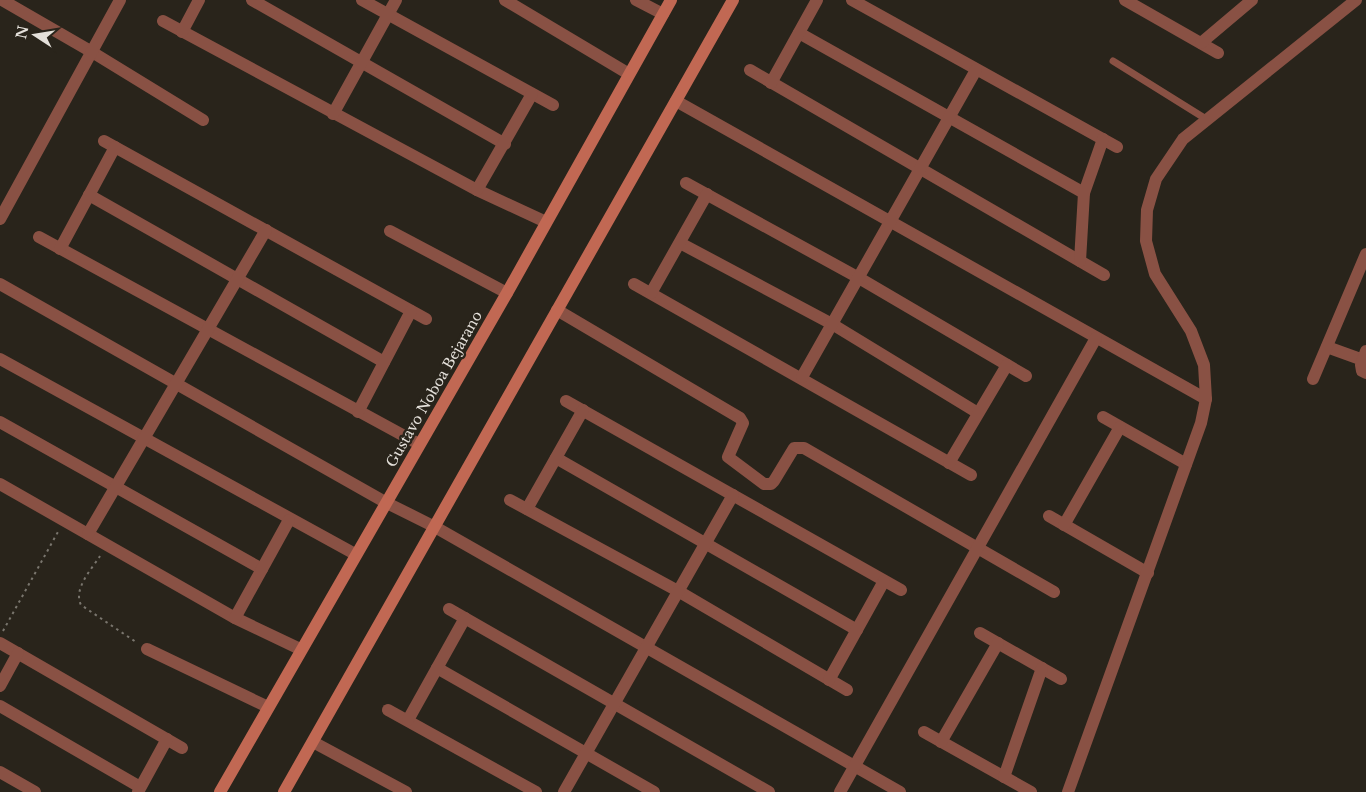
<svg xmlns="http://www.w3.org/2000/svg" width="1366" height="792" viewBox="0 0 1366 792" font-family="'Libre Baskerville',serif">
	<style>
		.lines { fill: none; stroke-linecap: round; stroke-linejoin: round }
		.path { stroke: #7a766e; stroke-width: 2; stroke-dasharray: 2.5 4; stroke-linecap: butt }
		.lane { stroke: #895144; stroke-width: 7 }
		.street { stroke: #895144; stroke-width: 12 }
		.secondary { stroke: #c16853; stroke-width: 12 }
		.labels { text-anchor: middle; stroke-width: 5; stroke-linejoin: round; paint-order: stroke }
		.street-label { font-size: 14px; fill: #e4e0da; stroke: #29241b }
	</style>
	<rect width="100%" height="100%" fill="#29241b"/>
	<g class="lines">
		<!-- path -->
		<g class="path">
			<path d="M 100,556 C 91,570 73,589 81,605 L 136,642"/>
			<path d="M 3,631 L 59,530"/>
		</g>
		<!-- lane -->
		<path class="lane" d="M 1113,61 L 1206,119"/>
		<!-- street -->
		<g class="street">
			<path d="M 2,0 L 92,52 L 203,120"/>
			<path d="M 252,0 L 505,144"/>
			<path d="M 362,0 L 553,105"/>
			<path d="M 505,0 L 629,74"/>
			<path d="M 636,0 L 663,14"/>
			<path d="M 852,0 L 1117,147"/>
			<path d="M 1125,0 L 1218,53"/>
			<path d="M 163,21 L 477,190 L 546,222"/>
			<path d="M 182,32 L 199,0"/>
			<path d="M 799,33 L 1084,193"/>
			<path d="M 1201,43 L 1252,0"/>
			<path d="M 750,70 L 1104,275"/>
			<path d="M 771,83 L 817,0"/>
			<path d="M 676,101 L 1206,399"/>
			<path d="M 333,114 L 396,0"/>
			<path d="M 104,141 L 426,319"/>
			<path d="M 686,183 L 859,278 L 1026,376"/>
			<path d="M 477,190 L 532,94"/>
			<path d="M 89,195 L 384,362"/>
			<path d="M 0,219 L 120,0"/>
			<path d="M 390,231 L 507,293"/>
			<path d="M 39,237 L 419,444"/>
			<path d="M 680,243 L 832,324 L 978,413"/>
			<path d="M 60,249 L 115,147"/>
			<path d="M 1080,261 L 1084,193 L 1103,139"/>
			<path d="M 0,284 L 385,502 L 435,527 L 900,792"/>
			<path d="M 634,284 L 971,475"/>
			<path d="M 651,293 L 707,194"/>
			<path d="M 557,310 L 740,418 L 743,423 L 728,457 L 764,484 L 771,484 L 774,481 L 794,448 L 804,448 L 1054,592"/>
			<path d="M 1327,347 L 1363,360"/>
			<path d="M 1366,351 L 1361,365 L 1362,371 L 1366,373"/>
			<path d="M 0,359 L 355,554"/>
			<path d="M 802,377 L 976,70"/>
			<path d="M 1313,379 L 1366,254"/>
			<path d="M 566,401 L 901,590"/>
			<path d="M 358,412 L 411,311"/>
			<path d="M 1103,417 L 1186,464"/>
			<path d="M 0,422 L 262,569"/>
			<path d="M 556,458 L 857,630"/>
			<path d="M 949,463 L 1007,365"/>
			<path d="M 0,484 L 235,618 L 300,649"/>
			<path d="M 510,500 L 678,591 L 847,690"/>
			<path d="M 527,509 L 583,410"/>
			<path d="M 1049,516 L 1148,573"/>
			<path d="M 1064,525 L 1120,427"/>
			<path d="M 88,534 L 266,230"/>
			<path d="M 449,609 L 769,792"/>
			<path d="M 235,618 L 289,520"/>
			<path d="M 980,633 L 1061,679"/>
			<path d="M 0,643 L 182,748"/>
			<path d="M 147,649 L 268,707"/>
			<path d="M 437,668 L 654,792"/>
			<path d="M 829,680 L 884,581"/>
			<path d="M 0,686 L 18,653"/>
			<path d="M 0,706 L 140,787"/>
			<path d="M 388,710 L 536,792"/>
			<path d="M 408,720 L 465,618"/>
			<path d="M 924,732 L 1031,792"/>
			<path d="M 313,742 L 406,792"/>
			<path d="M 941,742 L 998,643"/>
			<path d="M 0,772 L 35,792"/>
			<path d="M 1004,777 L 1042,668"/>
			<path d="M 138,792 L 167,739"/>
			<path d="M 564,792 L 733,495"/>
			<path d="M 840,792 L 1096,338"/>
			<path d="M 1068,792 L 1201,423 L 1206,399 L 1204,365 L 1191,331 L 1155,274 L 1146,241 L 1147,210 L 1156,179 L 1183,139 L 1356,0"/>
		</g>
		<!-- secondary -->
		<g class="secondary">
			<path d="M 220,792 L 507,293 L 671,0"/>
			<path d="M 284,792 L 733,0"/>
		</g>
	</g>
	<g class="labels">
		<!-- street labels -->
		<g class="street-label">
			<text transform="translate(434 389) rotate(-60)" y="5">Gustavo Noboa Bejarano</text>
		</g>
	</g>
	<!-- north arrow -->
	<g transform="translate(35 35) rotate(282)" stroke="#29241b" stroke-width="4" paint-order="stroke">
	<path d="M0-4L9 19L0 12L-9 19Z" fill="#e4e0da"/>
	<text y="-8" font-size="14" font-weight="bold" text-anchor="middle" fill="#e4e0da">N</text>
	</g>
</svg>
